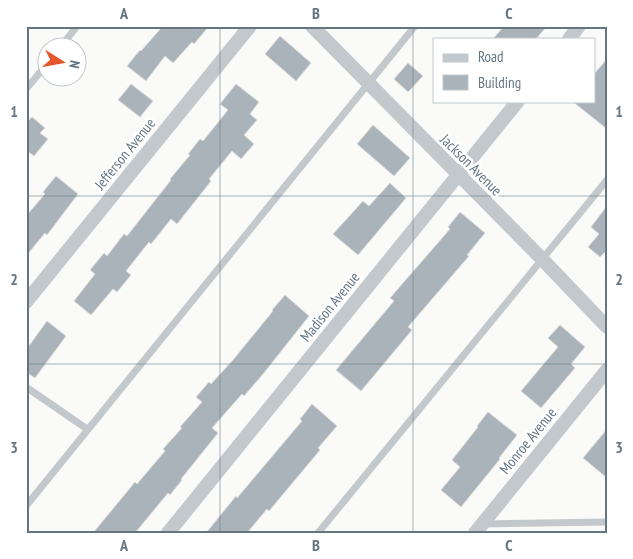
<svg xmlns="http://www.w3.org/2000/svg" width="633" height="559" viewBox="0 0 633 559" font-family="'PT Sans Narrow',sans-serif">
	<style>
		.building { fill: #aab3b9; stroke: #dcdcda }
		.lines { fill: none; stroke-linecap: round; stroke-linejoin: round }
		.lane { stroke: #c3c8cc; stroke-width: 7 }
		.street { stroke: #c3c8cc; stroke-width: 14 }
		.grid { fill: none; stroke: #657683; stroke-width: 1; stroke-opacity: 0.55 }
		.labels { text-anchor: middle; stroke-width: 5; stroke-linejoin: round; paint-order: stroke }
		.street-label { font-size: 15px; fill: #657683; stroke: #fff }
		.neatline { fill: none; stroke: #657683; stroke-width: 2 }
		.grid-label { font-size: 16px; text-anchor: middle; font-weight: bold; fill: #657683 }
	</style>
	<rect width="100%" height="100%" fill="#fafaf8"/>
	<!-- building -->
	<g class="building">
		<path d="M 163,26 L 209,26 L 194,44 L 192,42 L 173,63 L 165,56 L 146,81 L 127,66 L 140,50 L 141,51 Z"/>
		<path d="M 504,26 L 547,26 L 536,39 L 493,39 Z"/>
		<path d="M 280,36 L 311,63 L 296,81 L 265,54 Z"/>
		<path d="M 607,59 L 607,129 L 572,101 L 594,101 L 594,74 Z"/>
		<path d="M 408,63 L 423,76 L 408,92 L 394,79 Z"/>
		<path d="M 131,84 L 153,101 L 140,117 L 118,100 Z"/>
		<path d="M 236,84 L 259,102 L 250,114 L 257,120 L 244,135 L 254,144 L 241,159 L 232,151 L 209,179 L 211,181 L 177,224 L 171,219 L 151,244 L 149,242 L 126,271 L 131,275 L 117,292 L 113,289 L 91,315 L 74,301 L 95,274 L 90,270 L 104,253 L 107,256 L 124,234 L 127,236 L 171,180 L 170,179 L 190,155 L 188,154 L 200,139 L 203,141 L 228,110 L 220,104 Z"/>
		<path d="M 32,117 L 45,128 L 40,133 L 48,139 L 34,156 L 26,150 L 26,121 L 27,122 Z"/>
		<path d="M 373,125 L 410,158 L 394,176 L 357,144 Z"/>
		<path d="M 56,176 L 78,194 L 47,235 L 45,233 L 26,256 L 26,216 L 45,194 L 43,192 Z"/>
		<path d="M 390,183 L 406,198 L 358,255 L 333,234 L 363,201 L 369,206 Z"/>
		<path d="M 607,206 L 607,250 L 600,257 L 588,247 L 599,234 L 591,227 Z"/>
		<path d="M 460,212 L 485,233 L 467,255 L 469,256 L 408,327 L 412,330 L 361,391 L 336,370 L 394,301 L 390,298 L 450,229 L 448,227 Z"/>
		<path d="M 285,295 L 309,316 L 263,374 L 244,396 L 242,394 L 212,428 L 218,433 L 181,479 L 182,480 L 170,495 L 168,493 L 135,533 L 93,533 L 135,482 L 137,484 L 165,451 L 163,449 L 182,428 L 180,427 L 202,402 L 196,397 L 209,382 L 211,384 L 233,360 L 273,311 L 272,310 Z"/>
		<path d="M 47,321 L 66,336 L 35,378 L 26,372 L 26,350 Z"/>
		<path d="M 560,325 L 585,347 L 571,364 L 575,368 L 541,408 L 521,391 L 558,347 L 548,338 Z"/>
		<path d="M 312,404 L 337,426 L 318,448 L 320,450 L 269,511 L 267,509 L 247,533 L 206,533 L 236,496 L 237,498 L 302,421 L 300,419 Z"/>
		<path d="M 488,412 L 517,435 L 499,458 L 500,459 L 461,507 L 441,490 L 460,467 L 452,460 L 478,427 L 477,426 Z"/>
		<path d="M 607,429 L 607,478 L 583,458 Z"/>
	</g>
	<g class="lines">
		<!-- lane -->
		<g class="lane">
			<path d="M 60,48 L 77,26"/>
			<path d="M 26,89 L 48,63"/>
			<path d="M 26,387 L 87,429"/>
			<path d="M 26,506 L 415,26"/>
			<path d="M 482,524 L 607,522"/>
			<path d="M 318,533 L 607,180"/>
		</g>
		<!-- street -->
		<g class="street">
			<path d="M 312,26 L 542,259 L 607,327"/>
			<path d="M 569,39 L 579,26"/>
			<path d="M 26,302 L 250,26"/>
			<path d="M 168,533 L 518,101"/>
			<path d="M 475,533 L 607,370"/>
		</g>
	</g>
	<!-- grid -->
	<path class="grid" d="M 220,26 L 220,533M 413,26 L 413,533M 26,196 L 607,196M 26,364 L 607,364"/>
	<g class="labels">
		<!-- street labels -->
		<g class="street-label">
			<text transform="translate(125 154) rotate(-51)" y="5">Jefferson Avenue</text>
			<text transform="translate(471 165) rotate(45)" y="5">Jackson Avenue</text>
			<text transform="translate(330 307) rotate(-51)" y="5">Madison Avenue</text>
			<text transform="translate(528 441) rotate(-51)" y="5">Monroe Avenue</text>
		</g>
	</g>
	<!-- border -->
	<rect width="633" height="559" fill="none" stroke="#ffffff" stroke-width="55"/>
	<!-- legend -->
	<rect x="433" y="38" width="162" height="65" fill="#ffffff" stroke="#c1c8cd"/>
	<rect x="443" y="54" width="25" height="8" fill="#c3c8cc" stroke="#c1c8cd"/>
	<text x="478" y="62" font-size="15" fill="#657683">Road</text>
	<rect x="443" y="75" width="25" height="15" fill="#aab3b9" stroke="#c1c8cd"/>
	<text x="478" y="88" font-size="15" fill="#657683">Building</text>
	<!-- north arrow -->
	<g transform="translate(62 62) rotate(101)"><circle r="24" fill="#ffffff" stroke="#c1c8cd"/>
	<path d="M0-4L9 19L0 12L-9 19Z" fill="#e4572e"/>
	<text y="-8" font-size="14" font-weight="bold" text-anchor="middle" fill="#657683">N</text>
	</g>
	<rect x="28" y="28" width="578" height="504" class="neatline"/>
	<g class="grid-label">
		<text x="124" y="19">A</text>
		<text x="316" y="19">B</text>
		<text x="509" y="19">C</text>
		<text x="14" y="117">1</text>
		<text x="619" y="117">1</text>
		<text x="14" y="285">2</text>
		<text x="619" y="285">2</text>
		<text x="14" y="453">3</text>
		<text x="619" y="453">3</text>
		<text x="124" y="551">A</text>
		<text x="316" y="551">B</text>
		<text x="509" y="551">C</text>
	</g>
</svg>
